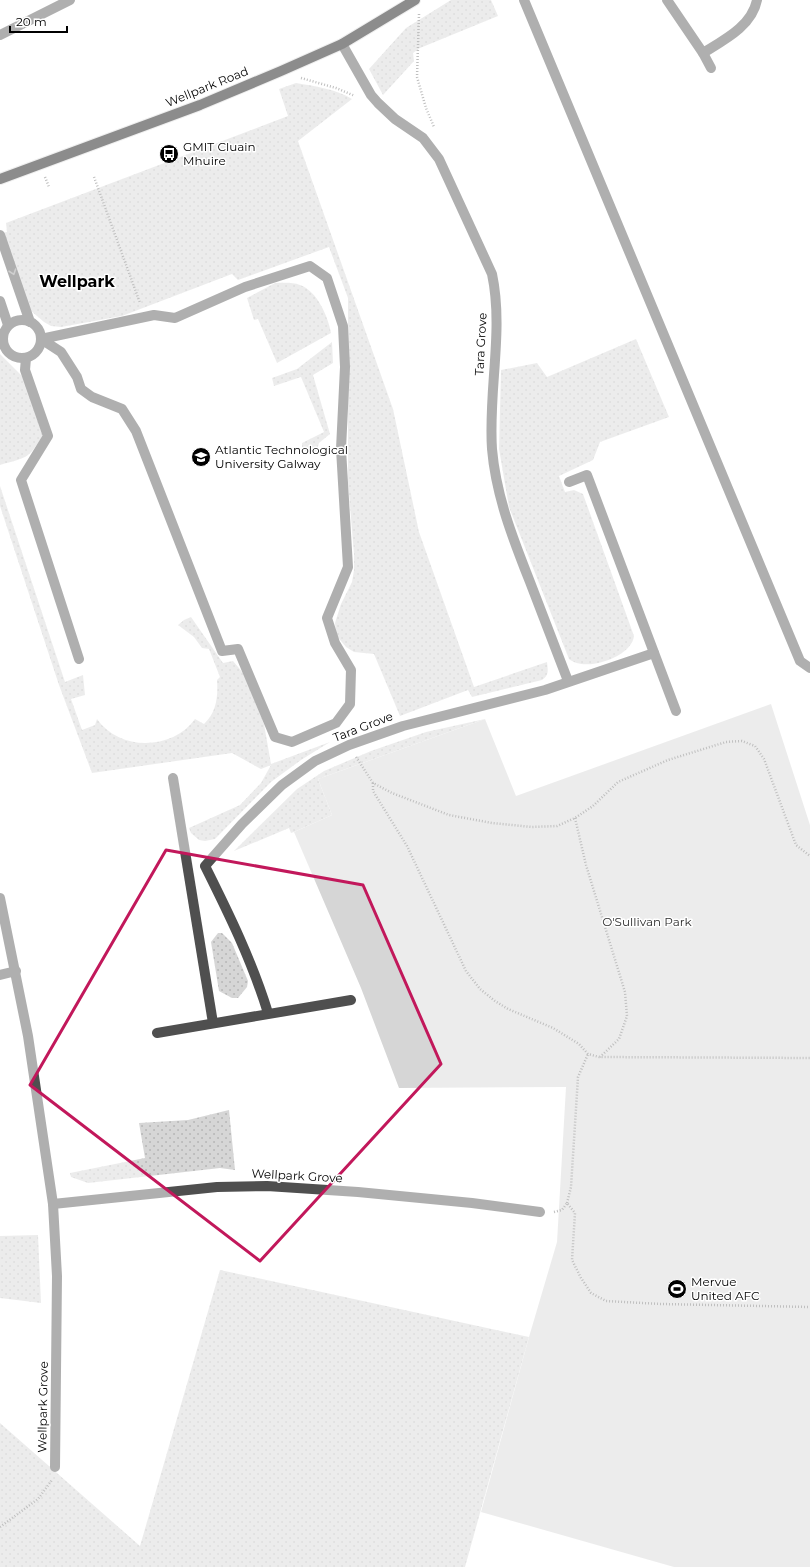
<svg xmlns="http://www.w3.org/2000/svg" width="810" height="1567" viewBox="0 0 810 1567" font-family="Montserrat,sans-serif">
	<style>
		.grass { fill: url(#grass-dots) }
		.park { fill: #d6d6d6 }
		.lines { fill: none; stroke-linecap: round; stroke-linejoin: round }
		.major-casing { stroke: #dbdbdb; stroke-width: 12 }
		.path { stroke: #717171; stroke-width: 2.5; stroke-dasharray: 1 2; stroke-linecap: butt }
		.minor { stroke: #4f4f4f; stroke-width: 10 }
		.major { stroke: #000; stroke-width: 10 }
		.oneway { stroke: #959595 }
		.marked { fill: none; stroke: #c2185b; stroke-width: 3; stroke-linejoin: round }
		.labels { text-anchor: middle; stroke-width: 3; stroke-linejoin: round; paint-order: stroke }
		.street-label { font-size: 12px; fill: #000; stroke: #fff }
		.poi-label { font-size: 12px; fill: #000; stroke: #fff; text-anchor: start }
		.park-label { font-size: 12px; fill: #2d2d2d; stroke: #fff }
		.district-label { font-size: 16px; font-weight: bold; fill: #000; stroke: #fff }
	</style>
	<defs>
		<pattern id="grass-dots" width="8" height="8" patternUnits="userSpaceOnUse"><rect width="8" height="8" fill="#d6d6d6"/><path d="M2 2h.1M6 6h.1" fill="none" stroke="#b6b6b6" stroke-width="1.8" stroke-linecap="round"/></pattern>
	</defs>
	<rect width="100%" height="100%" fill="#fff"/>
	<!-- grass -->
	<g class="grass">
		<path d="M 451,0 L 491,0 L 498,16 L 420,48 L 413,53 L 414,61 L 383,95 L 369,69 L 406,28 Z"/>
		<path d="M 296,83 C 314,86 336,89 352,99 L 298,141 L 393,409 L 419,532 L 474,687 L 547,662 C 548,671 549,675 542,680 L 472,697 L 468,690 L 400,716 L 374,654 L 354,652 L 346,647 L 336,635 L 335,623 L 341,604 L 352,582 L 354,570 L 354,554 L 348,482 L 348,298 L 329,247 L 238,280 L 232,274 L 122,316 L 61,327 L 51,326 L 44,322 L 30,310 L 2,233 L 7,232 L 6,223 L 288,116 L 279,89 Z"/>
		<path d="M 275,283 C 283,283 292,282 300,285 C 317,291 328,316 331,333 L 277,363 L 258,319 L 254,320 L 247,298 Z"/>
		<path d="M 636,339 L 669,417 L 600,442 L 593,460 L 559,476 L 565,492 L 574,490 L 583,494 L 634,636 C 632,657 585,673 569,659 L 509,507 L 499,449 L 501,370 L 537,363 L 547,377 Z"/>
		<path d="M 332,342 L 333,363 L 313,375 L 330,434 L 319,443 L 316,453 L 307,453 L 302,447 L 302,443 L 324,432 L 301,377 L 274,386 L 272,378 L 297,369 Z"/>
		<path d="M 0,354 L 22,376 L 36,410 L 43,435 C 28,460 27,457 0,465 Z"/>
		<path d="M 0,486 L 65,682 L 83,675 L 85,695 L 71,699 L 82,730 L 95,725 L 97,719 C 120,752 173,750 195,719 L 204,724 C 217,712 218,696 217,680 L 220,677 L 209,649 L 202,648 L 194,637 L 178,625 L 184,620 L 191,617 L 223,663 L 233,661 L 244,674 L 264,724 L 271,764 L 330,742 L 301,760 L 271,782 L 215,839 L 205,841 L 199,840 L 191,833 L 189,828 L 240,805 L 261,783 L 271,765 L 261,769 L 232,753 L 92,773 L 59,685 L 0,506 Z"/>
		<path d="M 485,719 L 318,779 L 332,815 L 294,832 L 291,833 L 289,828 L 234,851 L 297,789 L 324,771 L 371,751 L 426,732 Z"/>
		<path d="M 218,933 L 222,933 L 232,943 L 248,981 L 247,987 L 238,998 L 232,998 L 219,991 L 211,942 Z"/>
		<path d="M 229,1110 L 235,1170 L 220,1168 L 88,1183 L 71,1177 L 70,1173 L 145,1158 L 139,1123 L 188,1120 Z"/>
		<path d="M 38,1235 L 41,1303 L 0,1298 L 0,1236 Z"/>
		<path d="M 220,1270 L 529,1337 L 465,1567 L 0,1567 L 0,1423 L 140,1546 Z"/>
	</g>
	<!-- park -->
	<path class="park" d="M 771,704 L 810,825 L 810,1567 L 674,1567 L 481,1512 L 529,1337 L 557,1242 L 566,1087 L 399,1088 L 361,988 L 294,832 L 332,815 L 318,779 L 485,719 L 516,796 Z"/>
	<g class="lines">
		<!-- major casing -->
		<g class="major-casing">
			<path id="major" d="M 0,179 L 200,105 L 281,71 L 342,44 L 415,0"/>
		</g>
		<!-- path -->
		<g class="path">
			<path d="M 419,14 L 417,77 L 426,108 L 434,127"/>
			<path d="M 301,78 L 336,88 L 355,96"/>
			<path d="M 45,177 L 49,187"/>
			<path d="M 94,177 L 140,303"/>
			<path d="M 356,757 L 373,783 L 392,793 L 449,815 L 492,823 L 532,827 L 557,826 L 575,818 L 593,806 L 618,782 L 668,760 L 726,742 L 742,741 L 755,746 L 764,759 L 796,845 L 810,856"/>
			<path d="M 373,783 L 373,791 L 407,846 L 466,971 L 480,989 L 495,1001 L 508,1009 L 553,1028 L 579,1044 L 588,1054 L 599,1057 L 810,1058"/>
			<path d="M 575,818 L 586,865 L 625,992 L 627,1016 L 619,1039 L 600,1057"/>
			<path d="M 567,1203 L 571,1187 L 578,1077 L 588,1054"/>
			<path d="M 554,1212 L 562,1210 L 567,1203 L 575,1213 L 572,1260 L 581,1278 L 591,1293 L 606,1301 L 661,1304 L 810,1307"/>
			<path d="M 0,1527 L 38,1499 L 52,1480"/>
		</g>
		<!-- minor -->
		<g class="minor">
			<path d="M 524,0 L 800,661 L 810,668"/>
			<path d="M 667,0 L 703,53 C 724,40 752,26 757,0"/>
			<path d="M 0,35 L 70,0"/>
			<path d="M 342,44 L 371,95 L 378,103 L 395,119 L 423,138 L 439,159 L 492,274 C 504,330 488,391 492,449 C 496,496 513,539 530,582 C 543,615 555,648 568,681"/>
			<path d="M 703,53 L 711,68"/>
			<path d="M 0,235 L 30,322"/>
			<path d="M 310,266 L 327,278 L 343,326 L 345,367 L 341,449 L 348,567 L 327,618 L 335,643 L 351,670 L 350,704 L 336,723 L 292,742 L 275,737 L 238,649 L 222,651 L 136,431 L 122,409 L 92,397 L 81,389 L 77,377 L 61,352 L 41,339 L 154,315 L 175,318 L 245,287 Z"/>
			<path d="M 0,301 L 8,325"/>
			<circle cx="22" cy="339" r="19"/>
			<path d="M 26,358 L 25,370 L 48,436 L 21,480 L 79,659"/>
			<path d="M 569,482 L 587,475 L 676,711"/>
			<path d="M 173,778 L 213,1023"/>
			<path d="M 0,898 L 28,1036 L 53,1204 L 57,1276 L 55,1467"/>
			<path d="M 0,975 L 16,971"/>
			<path d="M 268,1013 C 252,961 229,914 205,866 L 242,824 L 282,785 L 315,761 L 349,745 L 403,726 L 545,690 L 654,653"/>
			<path d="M 157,1033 L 351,1000"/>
			<path d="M 53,1204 L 217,1187 L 267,1186 L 358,1192 L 472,1203 L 540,1212"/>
		</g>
		<!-- major -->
		<use href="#major" class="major"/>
	</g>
	<!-- one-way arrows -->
	<defs><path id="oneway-chevron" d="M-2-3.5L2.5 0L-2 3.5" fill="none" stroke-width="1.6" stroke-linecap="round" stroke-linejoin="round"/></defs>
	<use class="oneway" href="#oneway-chevron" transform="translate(13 272) rotate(71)"/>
	<!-- marked area -->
	<path d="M0 0H810V1567H0ZM 166,850 L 363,885 L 441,1064 L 260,1261 L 30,1085 Z" fill="#fff" fill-opacity=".55" fill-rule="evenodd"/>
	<path class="marked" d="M 166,850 L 363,885 L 441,1064 L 260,1261 L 30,1085 Z"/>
	<!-- icons -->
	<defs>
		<g id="bus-disc" transform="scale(1)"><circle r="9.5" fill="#000" stroke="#fff"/><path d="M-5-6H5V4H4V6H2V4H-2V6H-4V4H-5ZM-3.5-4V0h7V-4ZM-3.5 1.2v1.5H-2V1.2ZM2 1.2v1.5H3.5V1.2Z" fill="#fff"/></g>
		<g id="university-disc" transform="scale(1)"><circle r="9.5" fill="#000" stroke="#fff"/><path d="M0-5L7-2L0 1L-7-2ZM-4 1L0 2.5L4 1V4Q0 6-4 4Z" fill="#fff"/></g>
		<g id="stadium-disc" transform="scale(1)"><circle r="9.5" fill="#000" stroke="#fff"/><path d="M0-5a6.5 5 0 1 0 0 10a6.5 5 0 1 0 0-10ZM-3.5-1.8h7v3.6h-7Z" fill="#fff"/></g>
	</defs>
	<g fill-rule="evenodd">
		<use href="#bus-disc" x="169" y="154"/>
		<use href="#university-disc" x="201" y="457"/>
		<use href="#stadium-disc" x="677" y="1289"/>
	</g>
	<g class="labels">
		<!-- street labels -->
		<g class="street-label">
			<text transform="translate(207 87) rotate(-22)" y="4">Wellpark Road</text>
			<text transform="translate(481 344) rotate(-87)" y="4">Tara Grove</text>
			<text transform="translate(363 727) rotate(-21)" y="4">Tara Grove</text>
			<text transform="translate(297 1176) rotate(3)" y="4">Wellpark Grove</text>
			<text transform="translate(43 1407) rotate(-89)" y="4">Wellpark Grove</text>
		</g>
		<!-- poi labels -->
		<g class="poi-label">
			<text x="183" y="151">GMIT Cluain<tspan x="183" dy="14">Mhuire</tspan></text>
			<text x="215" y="454">Atlantic Technological<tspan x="215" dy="14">University Galway</tspan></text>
			<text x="691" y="1286">Mervue<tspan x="691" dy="14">United AFC</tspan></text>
		</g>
		<!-- park labels -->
		<g class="park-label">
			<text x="647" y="926">O'Sullivan Park</text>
		</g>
		<!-- district labels -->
		<g class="district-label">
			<text x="77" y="287">Wellpark</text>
		</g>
	</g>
	<!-- scale -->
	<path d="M10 26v6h57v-6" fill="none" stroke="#000000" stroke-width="2"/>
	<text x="16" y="26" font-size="12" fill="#000000" stroke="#ffffff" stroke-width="3" paint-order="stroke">20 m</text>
</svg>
